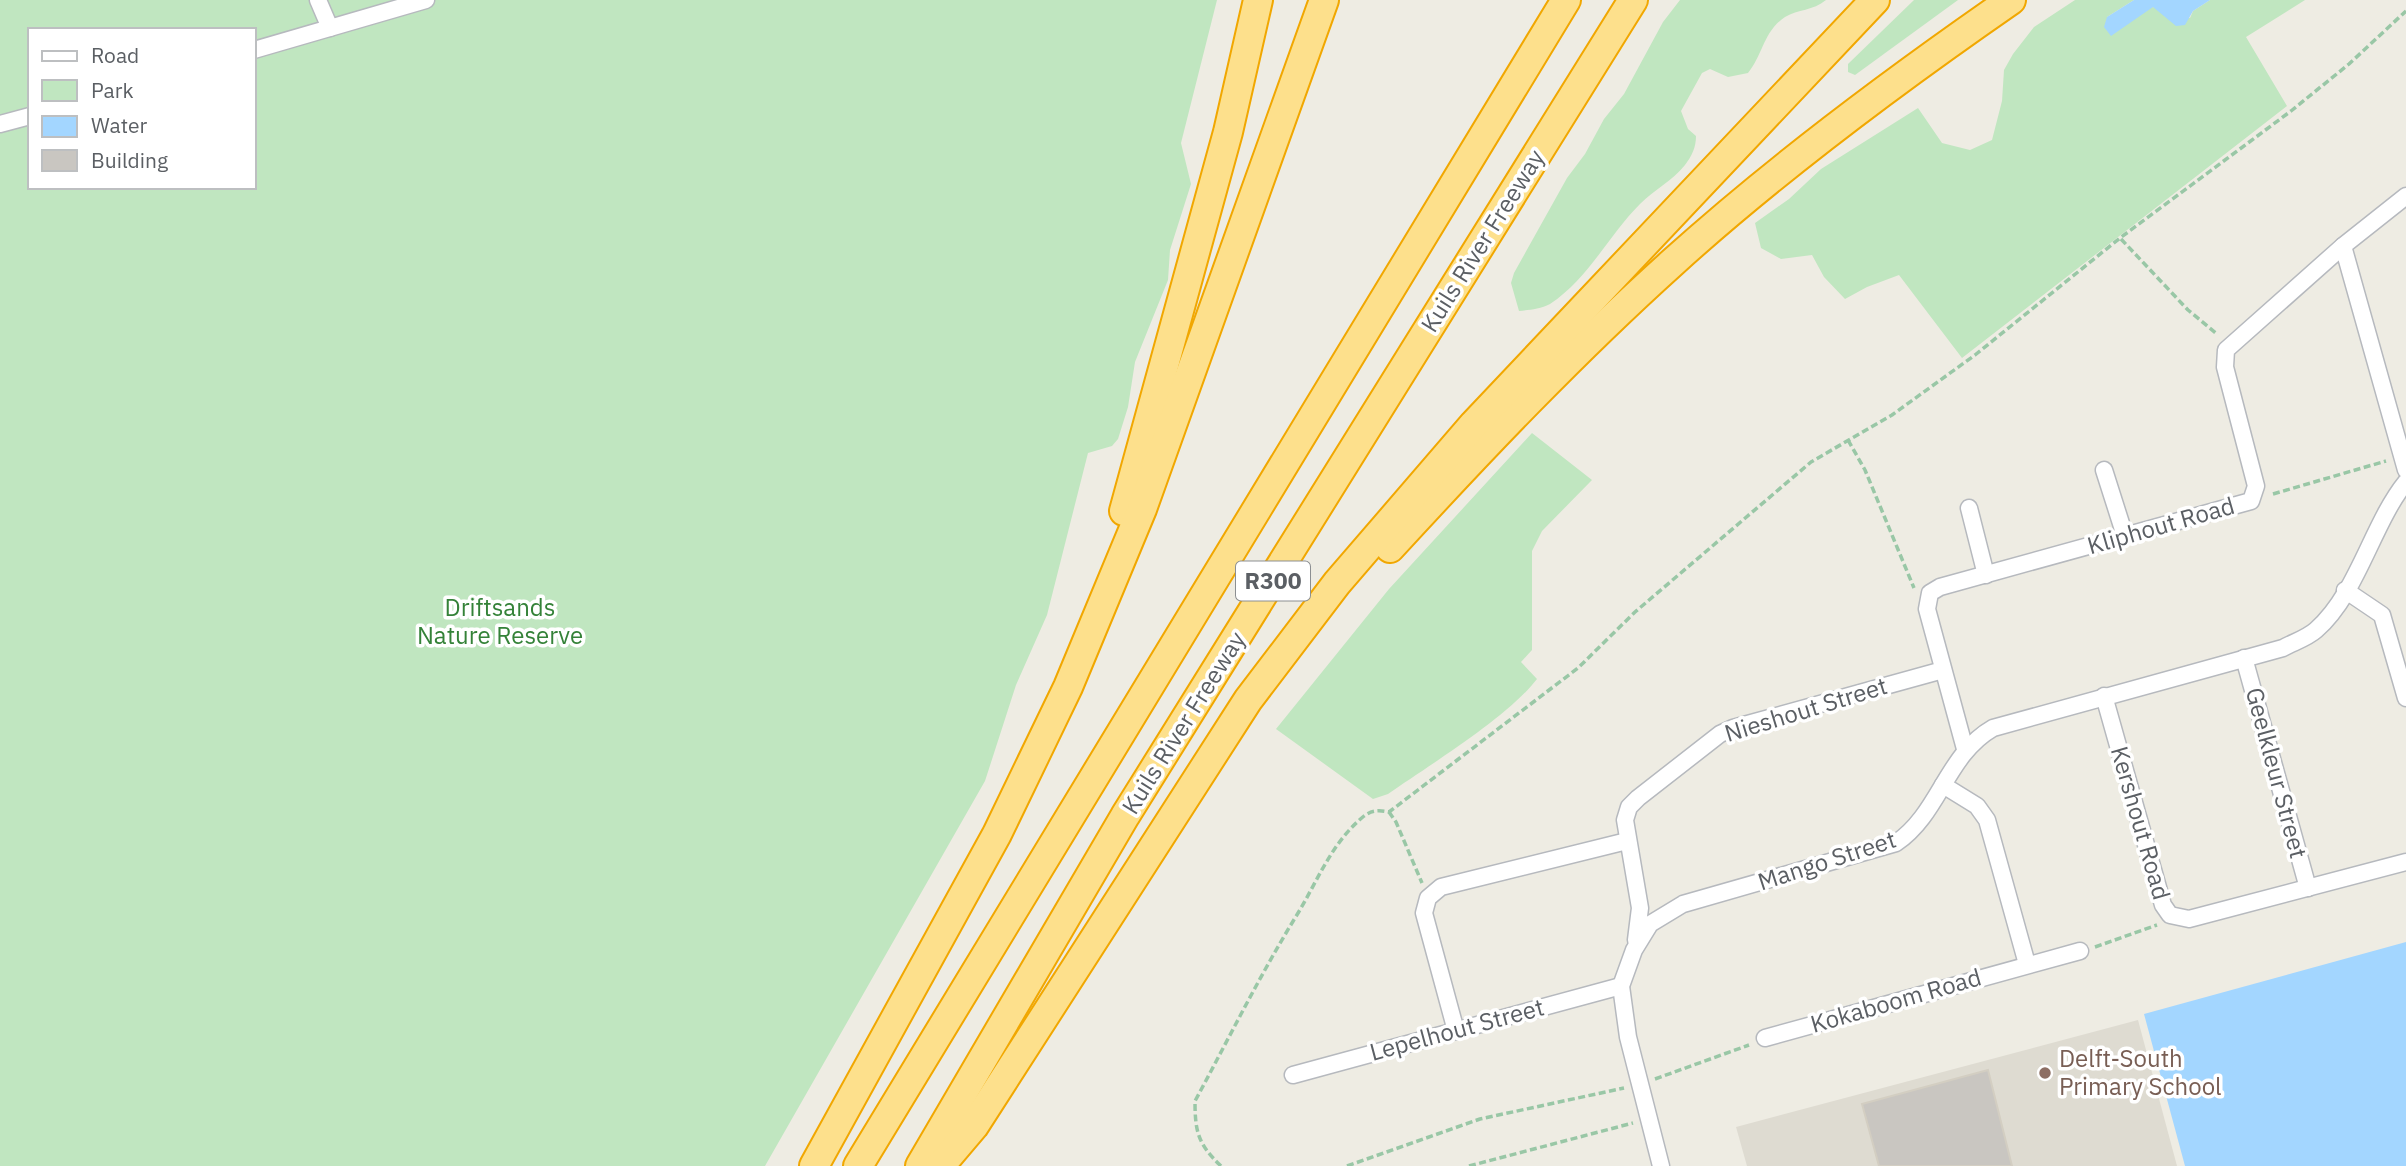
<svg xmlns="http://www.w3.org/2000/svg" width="2406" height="1166" viewBox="0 0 2406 1166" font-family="'IBM Plex Sans',sans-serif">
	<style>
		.education { fill: #dedbd1 }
		.green { fill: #c0e6c0; fill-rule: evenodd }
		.water { fill: #a3d6ff }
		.building { fill: #c9c6c1; stroke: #d3cec2; stroke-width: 2 }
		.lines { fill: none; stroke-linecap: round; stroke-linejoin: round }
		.minor-casing { stroke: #b6b9be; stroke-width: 19 }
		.motorway-casing { stroke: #f1a701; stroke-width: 32 }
		.path { stroke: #99c7a6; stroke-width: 3.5; stroke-dasharray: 7 3.5; stroke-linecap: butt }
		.minor { stroke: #fff; stroke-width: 16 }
		.motorway { stroke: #fde08c; stroke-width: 28 }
		.education-dot { fill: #8d6e63; stroke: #fff; stroke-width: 2.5 }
		.labels { text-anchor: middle; stroke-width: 7; stroke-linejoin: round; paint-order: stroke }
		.shield { fill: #fff; stroke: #8c8f92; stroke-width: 2 }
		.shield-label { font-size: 23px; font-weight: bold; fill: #5b5f64 }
		.street-label { font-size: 24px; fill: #5b5f64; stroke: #fff }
		.park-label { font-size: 24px; fill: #348238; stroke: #fff }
		.education-label { font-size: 24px; fill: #785e54; stroke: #fff; text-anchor: start }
	</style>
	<rect width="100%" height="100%" fill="#eeece3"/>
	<!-- education -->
	<path class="education" d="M 2138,1020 L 2177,1166 L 1747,1166 L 1736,1127 Z"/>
	<!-- green -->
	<g class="green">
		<path d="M 0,0 L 1217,0 L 1181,143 L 1191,184 L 1170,250 L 1168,280 L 1135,362 L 1128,407 L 1118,439 L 1112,446 L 1088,453 L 1047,615 L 1016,685 L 985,781 L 765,1166 L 0,1166 ZM 30,30 L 254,30 L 254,187 L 30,187 Z"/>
		<path d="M 1680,0 L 1826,0 C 1813,11 1798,9 1785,17 C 1763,32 1763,55 1748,73 L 1728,77 L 1710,69 L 1702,73 L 1681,111 L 1688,129 L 1696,136 C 1696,147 1692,156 1685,165 C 1672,181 1654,190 1640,204 C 1609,235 1588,279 1550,304 C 1540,309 1529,310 1519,311 L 1511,283 L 1514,273 L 1567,178 L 1585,154 L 1604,119 L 1624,94 L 1663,22 Z"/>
		<path d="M 1914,0 L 1958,0 L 1855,75 L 1848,72 L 1848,64 Z"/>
		<path d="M 2075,0 L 2134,0 L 2107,17 L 2153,7 L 2190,18 L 2193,11 L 2210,0 L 2305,0 L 2246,37 L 2287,106 L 1962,358 L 1899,275 L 1867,287 L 1845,299 L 1824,277 L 1812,255 L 1781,259 L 1761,248 L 1755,223 L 1789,199 L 1821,169 L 1918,108 L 1942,143 L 1970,150 L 1992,140 L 2002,101 L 2004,70 L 2013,54 L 2034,27 Z"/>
		<path d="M 1532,433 L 1592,480 L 1542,531 L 1532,551 L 1532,650 L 1521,662 L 1537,679 C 1507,718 1431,764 1388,794 L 1373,799 L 1276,729 L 1389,589 Z"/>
	</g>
	<!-- water -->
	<g class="water">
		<path d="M 2134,0 L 2210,0 L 2193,11 L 2185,25 L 2176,26 L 2153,7 L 2111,36 L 2104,27 L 2107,17 Z"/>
		<path d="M 2406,942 L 2406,1166 L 2185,1166 L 2144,1014 Z"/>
	</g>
	<!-- building -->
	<path class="building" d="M 1988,1070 L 2012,1166 L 1879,1166 L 1862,1104 Z"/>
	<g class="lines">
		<!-- minor casing -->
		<g class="minor-casing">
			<g id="minor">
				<path d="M 318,0 L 330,28"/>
				<path d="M 254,50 L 426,0"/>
				<path d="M 0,124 L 30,116"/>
				<path d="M 2343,246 L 2406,470"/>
				<path d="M 2104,470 L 2125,536"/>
				<path d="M 1969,508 L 1986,575"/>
				<path d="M 2345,590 L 2382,615 L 2406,698"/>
				<path d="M 2244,658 L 2308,888"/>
				<path d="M 2104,696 L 2163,905 L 2170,915 L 2189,919 L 2406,862"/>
				<path d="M 1965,749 L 1927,609 L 1930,593 L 1940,587 L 2251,501 L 2256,486 L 2225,367 L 2226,350 L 2343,246 L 2406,196"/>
				<path d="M 1943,785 L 1977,806 L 1987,820 L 2027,964"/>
				<path d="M 1636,940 L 1640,908 L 1625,820 L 1629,807 L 1638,798 L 1720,734 L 1733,728 L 1943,670"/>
				<path d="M 1456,1031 L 1424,913 L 1428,898 L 1441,887 L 1627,841"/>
				<path d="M 1765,1038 L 2080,951"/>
				<path d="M 1293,1075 L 1621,986"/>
				<path d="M 1661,1166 L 1628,1037 L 1621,986 L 1634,950 L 1650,924 L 1683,904 L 1896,843 C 1940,813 1946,755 1993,728 L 2283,648 C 2294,642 2307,638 2316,630 C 2358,593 2372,524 2406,482"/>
			</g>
		</g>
		<!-- motorway casing -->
		<g class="motorway-casing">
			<g id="motorway">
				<path d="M 1124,511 L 1228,132 L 1258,0"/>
				<path d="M 1390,548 C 1481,449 1573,352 1673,262 C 1778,167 1894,81 2011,0"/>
				<path d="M 814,1166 L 997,834 L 1068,687 L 1142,509 L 1324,0"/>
				<path d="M 858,1166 L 1566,0"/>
				<path d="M 920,1166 L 1125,816 L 1633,0"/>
				<path d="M 940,1166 L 974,1126 L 1248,700 L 1337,583 L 1474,424 L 1875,0"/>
			</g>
		</g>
		<!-- path -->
		<g class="path">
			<path d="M 2121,239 L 2188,310 L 2217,334"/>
			<path d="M 1848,440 L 1865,470 L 1914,588"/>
			<path d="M 2273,494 L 2386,461"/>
			<path d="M 1389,812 L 1396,822 L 1422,883"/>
			<path d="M 2095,947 L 2157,925"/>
			<path d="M 1655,1079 L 1749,1045"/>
			<path d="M 1221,1166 C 1198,1144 1195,1132 1195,1101 C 1228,1040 1259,977 1295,918 C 1317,883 1330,844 1364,816 C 1372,810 1379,810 1389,812 L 1578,668 L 1635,612 L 1811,462 L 1892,415 L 1975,355 L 2120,238 L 2291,111 L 2349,64 L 2406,11"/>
			<path d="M 1347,1166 L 1480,1119 L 1624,1088"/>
			<path d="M 1469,1166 L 1633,1123"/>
		</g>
		<!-- minor -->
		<use href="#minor" class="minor"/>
		<!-- motorway -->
		<use href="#motorway" class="motorway"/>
	</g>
	<!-- markers -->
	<circle class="education-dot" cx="2045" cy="1073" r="7"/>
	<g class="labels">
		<!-- shield labels -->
		<rect class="shield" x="1236" y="561.5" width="74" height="39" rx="5"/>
		<g class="shield-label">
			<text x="1273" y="589">R300</text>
		</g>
		<!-- street labels -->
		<g class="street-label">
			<text transform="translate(1483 241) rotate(-58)" y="8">Kuils River Freeway</text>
			<text transform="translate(2161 526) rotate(-16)" y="8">Kliphout Road</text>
			<text transform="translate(1806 710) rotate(-17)" y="8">Nieshout Street</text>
			<text transform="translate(1184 723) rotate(-58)" y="8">Kuils River Freeway</text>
			<text transform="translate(2276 773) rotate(75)" y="8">Geelkleur Street</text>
			<text transform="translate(2140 823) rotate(74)" y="8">Kershout Road</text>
			<text transform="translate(1827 861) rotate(-18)" y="8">Mango Street</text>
			<text transform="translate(1896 1001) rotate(-16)" y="8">Kokaboom Road</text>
			<text transform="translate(1457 1030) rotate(-15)" y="8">Lepelhout Street</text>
		</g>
		<!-- park labels -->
		<g class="park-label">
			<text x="500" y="616">Driftsands<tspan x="500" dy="28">Nature Reserve</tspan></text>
		</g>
		<!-- education labels -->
		<g class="education-label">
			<text x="2059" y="1067">Delft-South<tspan x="2059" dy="28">Primary School</tspan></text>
		</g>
	</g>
	<!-- legend -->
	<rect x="28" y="28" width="228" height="161" fill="#ffffff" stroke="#bdbfc1" stroke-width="2"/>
	<rect x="42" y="51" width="35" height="10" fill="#ffffff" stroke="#bdbfc1" stroke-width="2"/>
	<text x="91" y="63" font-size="21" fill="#5b5f64">Road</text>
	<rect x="42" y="80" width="35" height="21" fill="#c0e6c0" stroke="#bdbfc1" stroke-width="2"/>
	<text x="91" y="98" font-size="21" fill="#5b5f64">Park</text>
	<rect x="42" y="116" width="35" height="21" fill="#a3d6ff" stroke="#bdbfc1" stroke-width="2"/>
	<text x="91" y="133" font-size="21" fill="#5b5f64">Water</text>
	<rect x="42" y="150" width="35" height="21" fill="#c9c6c1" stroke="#bdbfc1" stroke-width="2"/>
	<text x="91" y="168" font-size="21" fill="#5b5f64">Building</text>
</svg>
